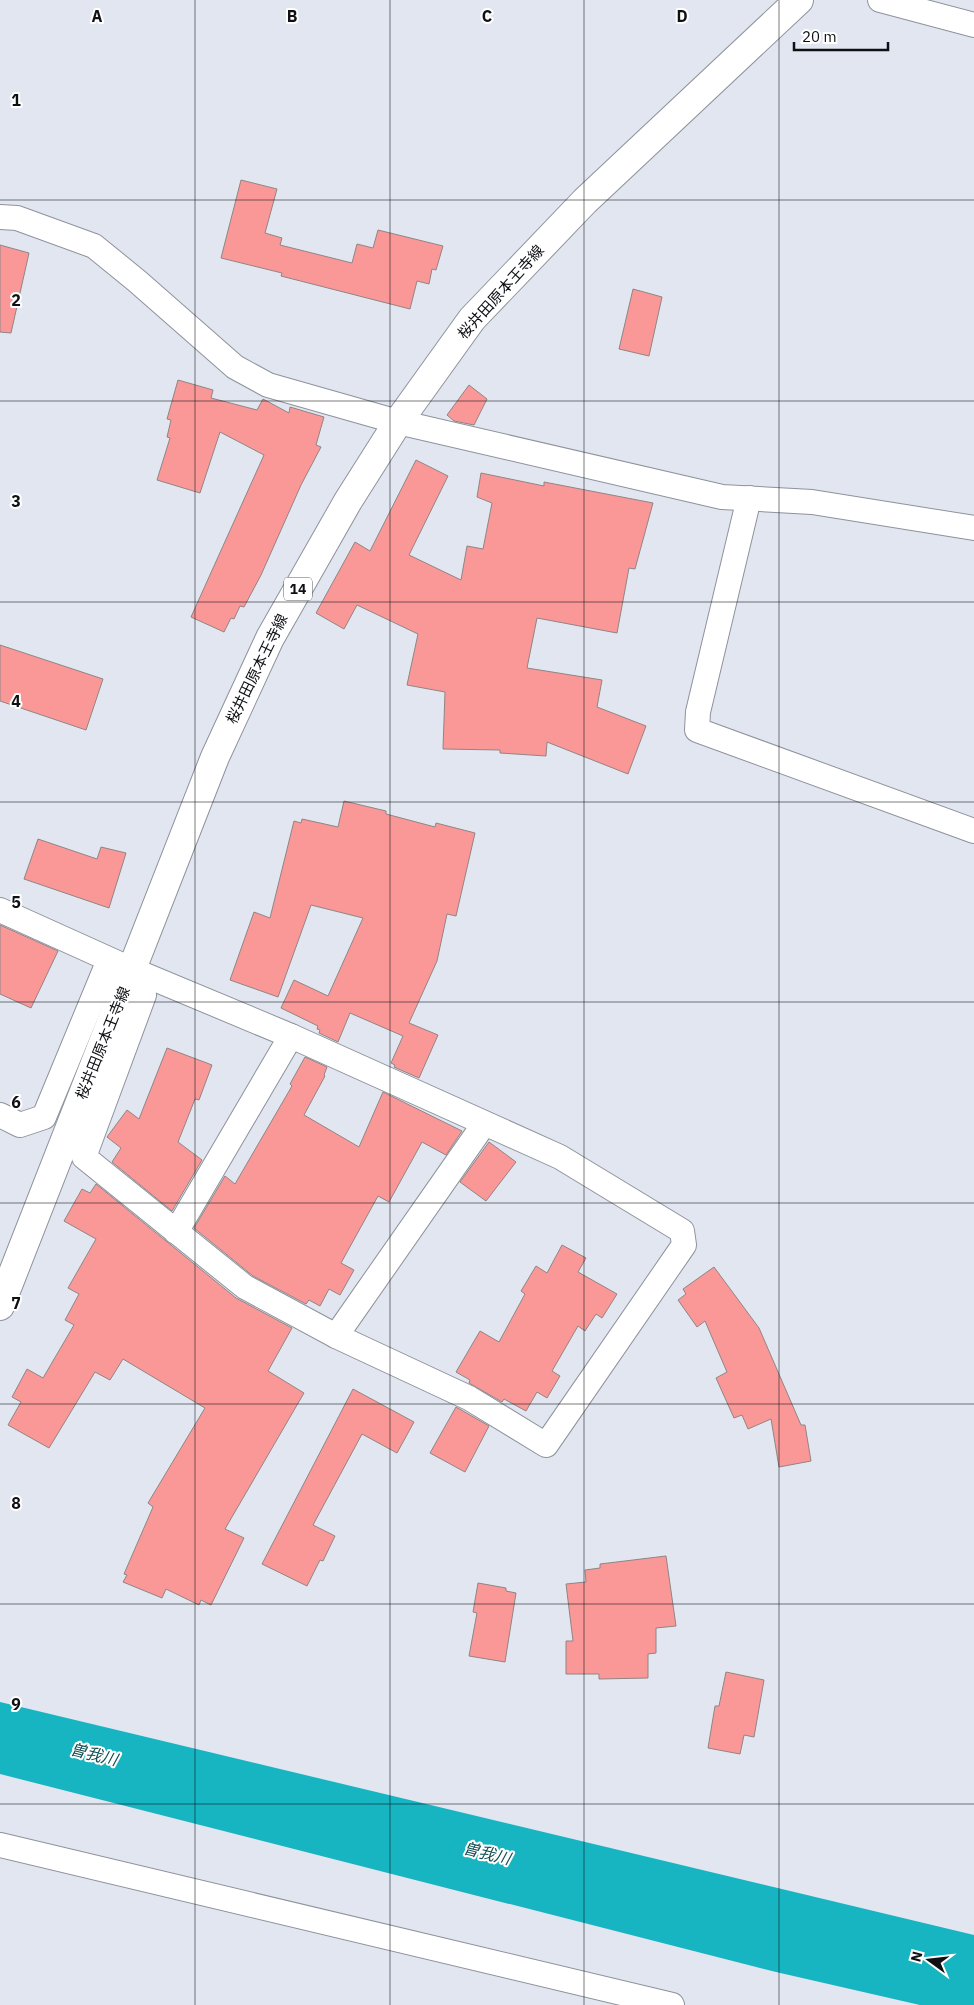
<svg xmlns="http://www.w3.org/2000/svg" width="974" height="2005" viewBox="0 0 974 2005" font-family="'IBM Plex Sans','Noto Sans JP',sans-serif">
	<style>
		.water { fill: #16b5c1 }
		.building { fill: #fa9898; stroke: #918484 }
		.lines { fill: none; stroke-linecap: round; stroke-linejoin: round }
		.minor-casing { stroke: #8e929c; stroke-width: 26 }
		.primary-casing { stroke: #8e929c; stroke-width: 30 }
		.minor { stroke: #fff; stroke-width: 24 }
		.primary { stroke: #fff; stroke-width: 28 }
		.grid { fill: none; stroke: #0f1014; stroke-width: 1; stroke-opacity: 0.55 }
		.labels { text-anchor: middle; stroke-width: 4; stroke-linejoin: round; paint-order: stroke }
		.shield { fill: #fff; stroke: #57585a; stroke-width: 1 }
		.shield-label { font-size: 14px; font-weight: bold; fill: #0f1014 }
		.street-label { font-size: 15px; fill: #0f1014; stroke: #fff }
		.water-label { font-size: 16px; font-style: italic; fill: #114d52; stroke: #fff }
		.grid-label { font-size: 16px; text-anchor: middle; font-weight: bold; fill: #0f1014; stroke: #fff; stroke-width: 4; stroke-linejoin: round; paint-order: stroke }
	</style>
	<rect width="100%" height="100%" fill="#e1e6f1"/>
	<!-- water -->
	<path class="water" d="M 0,1702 L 974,1935 L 974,2005 L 920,2005 L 776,1972 L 0,1774 Z"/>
	<!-- building -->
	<g class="building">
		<path d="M 241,180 L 277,189 L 265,233 L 282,238 L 280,245 L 352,263 L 357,244 L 373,248 L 378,230 L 443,246 L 436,270 L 432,269 L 429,284 L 417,281 L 410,309 L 281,276 L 282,273 L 221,258 Z"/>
		<path d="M 0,245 L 29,253 L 11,333 L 0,332 Z"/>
		<path d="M 633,289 L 662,297 L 649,356 L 619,349 Z"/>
		<path d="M 178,380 L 213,390 L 211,398 L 257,410 L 263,399 L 289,413 L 290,407 L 324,417 L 316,445 L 321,447 L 301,485 L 261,575 L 244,607 L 240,606 L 234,619 L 231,618 L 224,632 L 191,617 L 264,455 L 220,432 L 200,493 L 157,480 L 170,438 L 167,437 L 171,420 L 167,419 Z"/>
		<path d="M 469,385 L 487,399 L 474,425 L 454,421 L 447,415 Z"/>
		<path d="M 416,460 L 448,476 L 409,555 L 461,580 L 467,546 L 483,549 L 492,503 L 477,497 L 481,473 L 544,486 L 544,482 L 653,503 L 635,569 L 629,568 L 617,633 L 537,618 L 527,668 L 602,680 L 597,707 L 646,726 L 628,774 L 547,742 L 546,756 L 500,753 L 500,750 L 443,749 L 445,692 L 407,685 L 418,634 L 357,605 L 344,629 L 316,613 L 355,542 L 370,551 Z"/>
		<path d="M 0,645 L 103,679 L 86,730 L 0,701 Z"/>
		<path d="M 344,801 L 386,811 L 386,814 L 435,827 L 436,823 L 475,833 L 456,916 L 447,914 L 437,961 L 409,1023 L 438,1035 L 419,1078 L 394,1067 L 395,1065 L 391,1063 L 403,1036 L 350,1013 L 338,1042 L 319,1033 L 320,1030 L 317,1029 L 318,1026 L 281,1008 L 294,980 L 328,996 L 363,918 L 311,905 L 278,997 L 230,980 L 254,912 L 270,918 L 294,821 L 301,823 L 302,819 L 338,827 Z"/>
		<path d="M 38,839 L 97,859 L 101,847 L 126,853 L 109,908 L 24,879 Z"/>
		<path d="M 0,925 L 58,951 L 31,1008 L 0,994 Z"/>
		<path d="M 167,1048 L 212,1065 L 199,1100 L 195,1099 L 178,1142 L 202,1160 L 172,1211 L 112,1162 L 121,1148 L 107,1137 L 127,1110 L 139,1119 Z"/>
		<path d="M 305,1057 L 327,1067 L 324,1075 L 325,1076 L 304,1115 L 359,1147 L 383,1092 L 462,1131 L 446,1155 L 422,1142 L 389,1202 L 378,1196 L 341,1263 L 354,1270 L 340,1295 L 329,1289 L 320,1306 L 309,1300 L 306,1304 L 253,1276 L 194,1228 L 225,1176 L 235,1184 L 292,1086 L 290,1084 Z"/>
		<path d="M 489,1142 L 516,1162 L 486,1201 L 460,1182 Z"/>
		<path d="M 96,1184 L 236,1298 L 292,1328 L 268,1371 L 304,1393 L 225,1529 L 244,1538 L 211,1605 L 201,1600 L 199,1605 L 166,1589 L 162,1598 L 123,1582 L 127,1575 L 124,1574 L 153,1507 L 148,1503 L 205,1408 L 123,1359 L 110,1380 L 95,1372 L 49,1448 L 8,1425 L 21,1402 L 12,1397 L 27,1369 L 43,1378 L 74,1325 L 65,1320 L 79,1294 L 68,1288 L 96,1239 L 64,1221 L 82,1189 L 90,1193 Z"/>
		<path d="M 562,1245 L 586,1258 L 578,1272 L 617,1294 L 602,1318 L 596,1314 L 585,1331 L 578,1326 L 552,1371 L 560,1376 L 547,1398 L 537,1392 L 526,1411 L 504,1399 L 502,1402 L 469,1383 L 470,1380 L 456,1372 L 480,1331 L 499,1342 L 525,1294 L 521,1291 L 536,1266 L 547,1273 Z"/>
		<path d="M 714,1267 L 759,1328 L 801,1425 L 805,1425 L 811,1461 L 779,1467 L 771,1419 L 748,1429 L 742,1415 L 734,1418 L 716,1378 L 727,1372 L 705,1321 L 697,1327 L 678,1300 L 686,1294 L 683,1289 Z"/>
		<path d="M 353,1389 L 414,1422 L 397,1453 L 362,1434 L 313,1525 L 335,1536 L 323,1561 L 320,1560 L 307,1586 L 262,1564 Z"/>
		<path d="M 456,1407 L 489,1426 L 465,1472 L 430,1453 Z"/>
		<path d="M 666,1556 L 676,1626 L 656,1628 L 656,1653 L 648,1654 L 648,1678 L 599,1679 L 599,1674 L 566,1674 L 566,1641 L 573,1641 L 566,1584 L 586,1582 L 585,1570 L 600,1568 L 600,1564 Z"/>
		<path d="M 478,1583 L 506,1588 L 506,1591 L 516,1593 L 505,1662 L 469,1656 L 477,1613 L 473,1612 Z"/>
		<path d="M 726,1672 L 764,1680 L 754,1737 L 744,1735 L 740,1754 L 708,1748 L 715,1706 L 719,1706 Z"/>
	</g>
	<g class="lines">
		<!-- minor casing -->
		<g class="minor-casing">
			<g id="minor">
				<path d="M 880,0 L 974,25"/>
				<path d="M 0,217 L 17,218 L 94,246 L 137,281 L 235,367 L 268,385 L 398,422 L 722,497 L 812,502 L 974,528"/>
				<path d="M 749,498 L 698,712 L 697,730 L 974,831"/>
				<path d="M 0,910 L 133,970 L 291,1036 L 560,1157 L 682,1231 L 684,1245 L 546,1445 L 469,1398 L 336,1336 L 245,1287 L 84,1157 L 144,995 L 133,970"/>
				<path d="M 0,1115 L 20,1125 L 44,1117 L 109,960"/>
				<path d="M 176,1232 L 291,1036"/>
				<path d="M 336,1336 L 484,1124"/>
				<path d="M 0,1845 L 672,2005"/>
			</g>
		</g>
		<!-- primary casing -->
		<g class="primary-casing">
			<path id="primary" d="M 0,1306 L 215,757 L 270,638 L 348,501 L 398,422 L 472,319 L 585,201 L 799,0"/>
		</g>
		<!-- minor -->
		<use href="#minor" class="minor"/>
		<!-- primary -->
		<use href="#primary" class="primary"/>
	</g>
	<!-- grid -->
	<path class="grid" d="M 195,0 L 195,2005M 390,0 L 390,2005M 584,0 L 584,2005M 779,0 L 779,2005M 0,200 L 974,200M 0,401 L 974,401M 0,602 L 974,602M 0,802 L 974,802M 0,1002 L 974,1002M 0,1203 L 974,1203M 0,1404 L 974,1404M 0,1604 L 974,1604M 0,1804 L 974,1804"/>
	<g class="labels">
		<!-- shield labels -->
		<rect class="shield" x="284" y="577.5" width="28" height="23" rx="4"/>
		<g class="shield-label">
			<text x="298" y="594">14</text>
		</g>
		<!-- street labels -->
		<g class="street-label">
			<text transform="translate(501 292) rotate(-48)" y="5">桜井田原本王寺線</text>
			<text transform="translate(257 669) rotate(-64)" y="5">桜井田原本王寺線</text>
			<text transform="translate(103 1043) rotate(-68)" y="5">桜井田原本王寺線</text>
		</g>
		<!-- water labels -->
		<g class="water-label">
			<text transform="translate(94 1754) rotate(14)" y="6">曽我川</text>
			<text transform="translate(487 1853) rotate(14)" y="6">曽我川</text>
		</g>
	</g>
	<g class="grid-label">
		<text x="97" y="22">A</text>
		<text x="292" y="22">B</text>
		<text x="487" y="22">C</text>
		<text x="682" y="22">D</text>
		<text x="16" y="106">1</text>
		<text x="16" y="306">2</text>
		<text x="16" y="507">3</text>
		<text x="16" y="707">4</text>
		<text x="16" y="908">5</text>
		<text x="16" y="1108">6</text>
		<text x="16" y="1309">7</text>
		<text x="16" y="1509">8</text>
		<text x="16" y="1710">9</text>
	</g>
	<!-- north arrow -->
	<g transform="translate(929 1960) rotate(285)" stroke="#ffffff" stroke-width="4" paint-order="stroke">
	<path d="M0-4L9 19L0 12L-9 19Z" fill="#0f1014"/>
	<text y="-8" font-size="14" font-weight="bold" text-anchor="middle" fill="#0f1014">N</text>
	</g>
	<!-- scale -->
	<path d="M794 42v8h94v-8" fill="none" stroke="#0f1014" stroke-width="2.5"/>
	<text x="802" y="42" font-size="15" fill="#0f1014" stroke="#ffffff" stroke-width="4" paint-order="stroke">20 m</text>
</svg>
